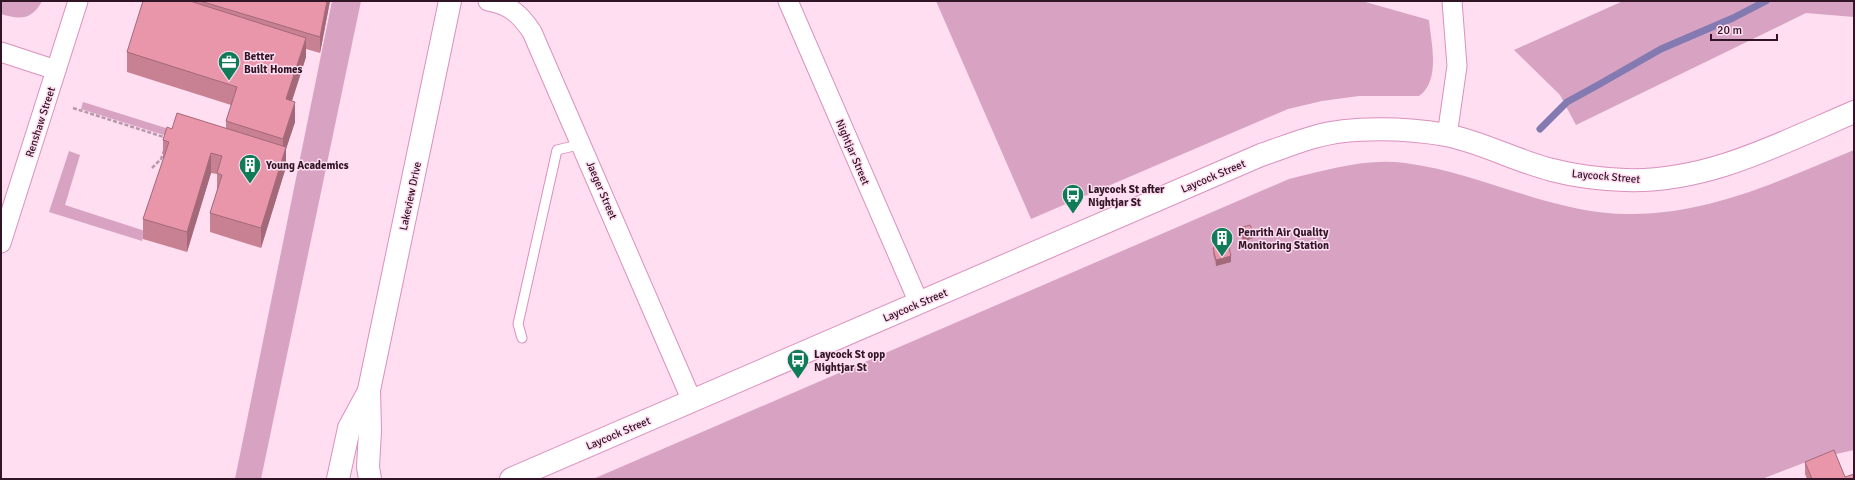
<svg xmlns="http://www.w3.org/2000/svg" width="1855" height="480" viewBox="0 0 1855 480" font-family="Signika,sans-serif">
	<style>
		.green { fill: #d8a3c2 }
		.lines { fill: none; stroke-linecap: round; stroke-linejoin: round }
		.stream { stroke: #827ab1; stroke-width: 7 }
		.lane-casing { stroke: #db90be; stroke-width: 11 }
		.street-casing { stroke: #db90be; stroke-width: 21 }
		.secondary-casing { stroke: #db90be; stroke-width: 24 }
		.path { stroke: #b899ab; stroke-width: 2.5; stroke-dasharray: 4 2; stroke-linecap: butt }
		.lane { stroke: #fff; stroke-width: 9 }
		.street { stroke: #fff; stroke-width: 19 }
		.secondary { stroke: #fff; stroke-width: 22 }
		.wall { fill: #c88193 }
		.shaded-wall { fill: #a36978 }
		.building { fill: #e996ab; stroke: #a36978 }
		.labels { text-anchor: middle; stroke-width: 3; stroke-linejoin: round; paint-order: stroke }
		.poi-label { font-size: 11px; font-weight: bold; fill: #311426; stroke: #fedef0; text-anchor: start }
		.street-label { font-size: 11px; fill: #311426; stroke: #fedef0 }
	</style>
	<rect width="100%" height="100%" fill="#fedef0"/>
	<!-- green -->
	<g class="green">
		<path d="M 1,1 L 42,1 C 32,20 20,20 1,14 Z"/>
		<path d="M 332,1 L 361,1 L 261,479 L 235,479 Z"/>
		<path d="M 936,1 L 1362,1 L 1429,20 C 1431,43 1441,80 1419,96 L 1359,96 L 1322,101 L 1288,109 L 1031,219 Z"/>
		<path d="M 1623,1 L 1854,1 L 1854,17 L 1806,13 L 1576,125 L 1560,95 L 1514,50 Z"/>
		<path d="M 83,102 L 169,129 L 167,136 L 81,109 Z"/>
		<path d="M 1854,150 L 1854,450 L 1814,459 L 1762,479 L 593,479 L 1289,179 C 1327,170 1366,158 1405,163 C 1483,173 1553,215 1632,214 C 1714,213 1780,180 1854,150 Z"/>
		<path d="M 69,151 L 80,155 L 65,205 L 145,231 L 142,241 L 49,212 Z"/>
	</g>
	<g class="lines">
		<!-- stream -->
		<path class="stream" d="M 1540,129 L 1567,102 L 1598,85 L 1661,49 L 1733,18 L 1766,1"/>
		<!-- lane casing -->
		<g class="lane-casing">
			<path id="lane" d="M 522,338 L 518,324 L 557,150 L 582,144"/>
		</g>
		<!-- street casing -->
		<g class="street-casing">
			<g id="street">
				<path d="M 488,1 C 510,5 520,14 532,32 L 692,401"/>
				<path d="M 788,1 L 919,303"/>
				<path d="M 1,52 L 56,70"/>
				<path d="M 1447,136 L 1457,66 L 1452,1"/>
				<path d="M 1,243 L 78,1"/>
			</g>
		</g>
		<!-- secondary casing -->
		<g class="secondary-casing">
			<g id="secondary">
				<path d="M 338,479 L 349,428 L 369,391"/>
				<path d="M 370,479 L 368,467 L 370,431 L 369,390 L 450,1"/>
				<path d="M 511,479 L 1261,155 C 1279,149 1296,142 1314,137 C 1351,126 1408,128 1446,135 C 1482,142 1516,161 1552,170 C 1575,176 1600,179 1625,180 C 1707,183 1781,143 1854,112"/>
			</g>
		</g>
		<!-- path -->
		<g class="path">
			<path d="M 73,108 L 167,138"/>
			<path d="M 152,168 L 161,159 L 164,151"/>
		</g>
		<!-- lane -->
		<use href="#lane" class="lane"/>
		<!-- street -->
		<use href="#street" class="street"/>
		<!-- secondary -->
		<use href="#secondary" class="secondary"/>
	</g>
	<!-- wall -->
	<g class="wall">
		<path d="M 195,1 L 330,1 L 320,53 L 306,49 L 306,57 L 292,101 L 295,122 L 286,149 L 286,167 L 261,248 L 210,232 L 210,213 L 217,191 L 217,174 L 211,173 L 187,252 L 143,239 L 143,219 L 163,160 L 163,140 L 172,129 L 226,128 L 226,121 L 231,105 L 127,72 L 127,52 L 195,3 Z"/>
		<path d="M 1240,228 L 1253,238 L 1243,242 L 1240,234 Z"/>
		<path d="M 1213,248 L 1231,262 L 1216,266 L 1213,254 Z"/>
		<path d="M 1805,462 L 1845,477 L 1854,479 L 1807,479 L 1805,474 Z"/>
	</g>
	<!-- shaded-wall -->
	<g class="shaded-wall">
		<path d="M 327,1 L 330,1 L 320,53 L 320,37 Z"/>
		<path d="M 306,38 L 306,57 L 286,119 L 286,99 Z"/>
		<path d="M 295,102 L 295,122 L 286,149 L 286,167 L 261,248 L 261,228 L 283,157 L 283,139 Z"/>
		<path d="M 211,153 L 211,173 L 187,252 L 187,232 Z"/>
		<path d="M 1253,232 L 1253,238 L 1243,242 L 1243,236 Z"/>
		<path d="M 1231,256 L 1231,262 L 1216,266 L 1216,260 Z"/>
	</g>
	<!-- building -->
	<g class="building">
		<path d="M 143,1 L 190,1 L 306,38 L 286,99 L 295,102 L 283,139 L 226,121 L 237,87 L 127,52 Z"/>
		<path d="M 200,1 L 327,1 L 320,37 Z"/>
		<path d="M 177,113 L 286,147 L 261,228 L 210,213 L 222,175 L 217,173 L 222,156 L 211,153 L 187,232 L 143,219 L 169,142 L 163,140 L 167,127 L 172,129 Z"/>
		<path d="M 1250,225 L 1253,232 L 1243,236 L 1240,228 Z"/>
		<path d="M 1228,244 L 1231,256 L 1216,260 L 1213,248 Z"/>
		<path d="M 1834,450 L 1845,477 L 1854,474 L 1854,479 L 1812,479 L 1805,462 Z"/>
	</g>
	<!-- icons -->
	<defs>
		<g id="office-pin" transform="scale(1.15)"><path d="M0 17L-7.5 6A9.5 9.5 0 1 1 7.5 6Z" fill="#107c57" stroke="#fedef0"/><path d="M-6-3h4V-5.5h4V-3h4V5H-6ZM-1-4.5V-3h2v-1.5ZM-6 0V1H6V0Z" fill="#fff"/></g>
		<g id="building-pin" transform="scale(1.15)"><path d="M0 17L-7.5 6A9.5 9.5 0 1 1 7.5 6Z" fill="#107c57" stroke="#fedef0"/><path d="M-4-6H4V6H1V3H-1V6H-4ZM-2.5-4.3h1.7v1.8h-1.7ZM.8-4.3h1.7v1.8H.8ZM-2.5-1h1.7V.8h-1.7ZM.8-1h1.7V.8H.8Z" fill="#fff"/></g>
		<g id="bus-pin" transform="scale(1.15)"><path d="M0 17L-7.5 6A9.5 9.5 0 1 1 7.5 6Z" fill="#107c57" stroke="#fedef0"/><path d="M-5-6H5V4H4V6H2V4H-2V6H-4V4H-5ZM-3.5-4V0h7V-4ZM-3.5 1.2v1.5H-2V1.2ZM2 1.2v1.5H3.5V1.2Z" fill="#fff"/></g>
	</defs>
	<g fill-rule="evenodd">
		<use href="#office-pin" x="229" y="62"/>
		<use href="#building-pin" x="250" y="165"/>
		<use href="#bus-pin" x="1073" y="195"/>
		<use href="#building-pin" x="1222" y="238"/>
		<use href="#bus-pin" x="798" y="360"/>
	</g>
	<g class="labels">
		<!-- poi labels -->
		<g class="poi-label">
			<text x="244" y="60">Better<tspan x="244" dy="13">Built Homes</tspan></text>
			<text x="266" y="169">Young Academics</text>
			<text x="1088" y="193">Laycock St after<tspan x="1088" dy="13">Nightjar St</tspan></text>
			<text x="1238" y="236">Penrith Air Quality<tspan x="1238" dy="13">Monitoring Station</tspan></text>
			<text x="814" y="358">Laycock St opp<tspan x="814" dy="13">Nightjar St</tspan></text>
		</g>
		<!-- street labels -->
		<g class="street-label">
			<text transform="translate(40 122) rotate(-72)" y="4">Renshaw Street</text>
			<text transform="translate(853 152) rotate(67)" y="4">Nightjar Street</text>
			<text transform="translate(1213 176) rotate(-23)" y="4">Laycock Street</text>
			<text transform="translate(1606 176) rotate(5)" y="4">Laycock Street</text>
			<text transform="translate(602 190) rotate(67)" y="4">Jaeger Street</text>
			<text transform="translate(410 196) rotate(-78)" y="4">Lakeview Drive</text>
			<text transform="translate(915 305) rotate(-23)" y="4">Laycock Street</text>
			<text transform="translate(618 433) rotate(-23)" y="4">Laycock Street</text>
		</g>
	</g>
	<!-- border -->
	<rect width="1855" height="480" fill="none" stroke="#311426" stroke-width="4"/>
	<!-- scale -->
	<path d="M1711 34v6h66v-6" fill="none" stroke="#311426" stroke-width="2"/>
	<text x="1717" y="34" font-size="12" fill="#311426" stroke="#fedef0" stroke-width="3" paint-order="stroke">20 m</text>
</svg>
